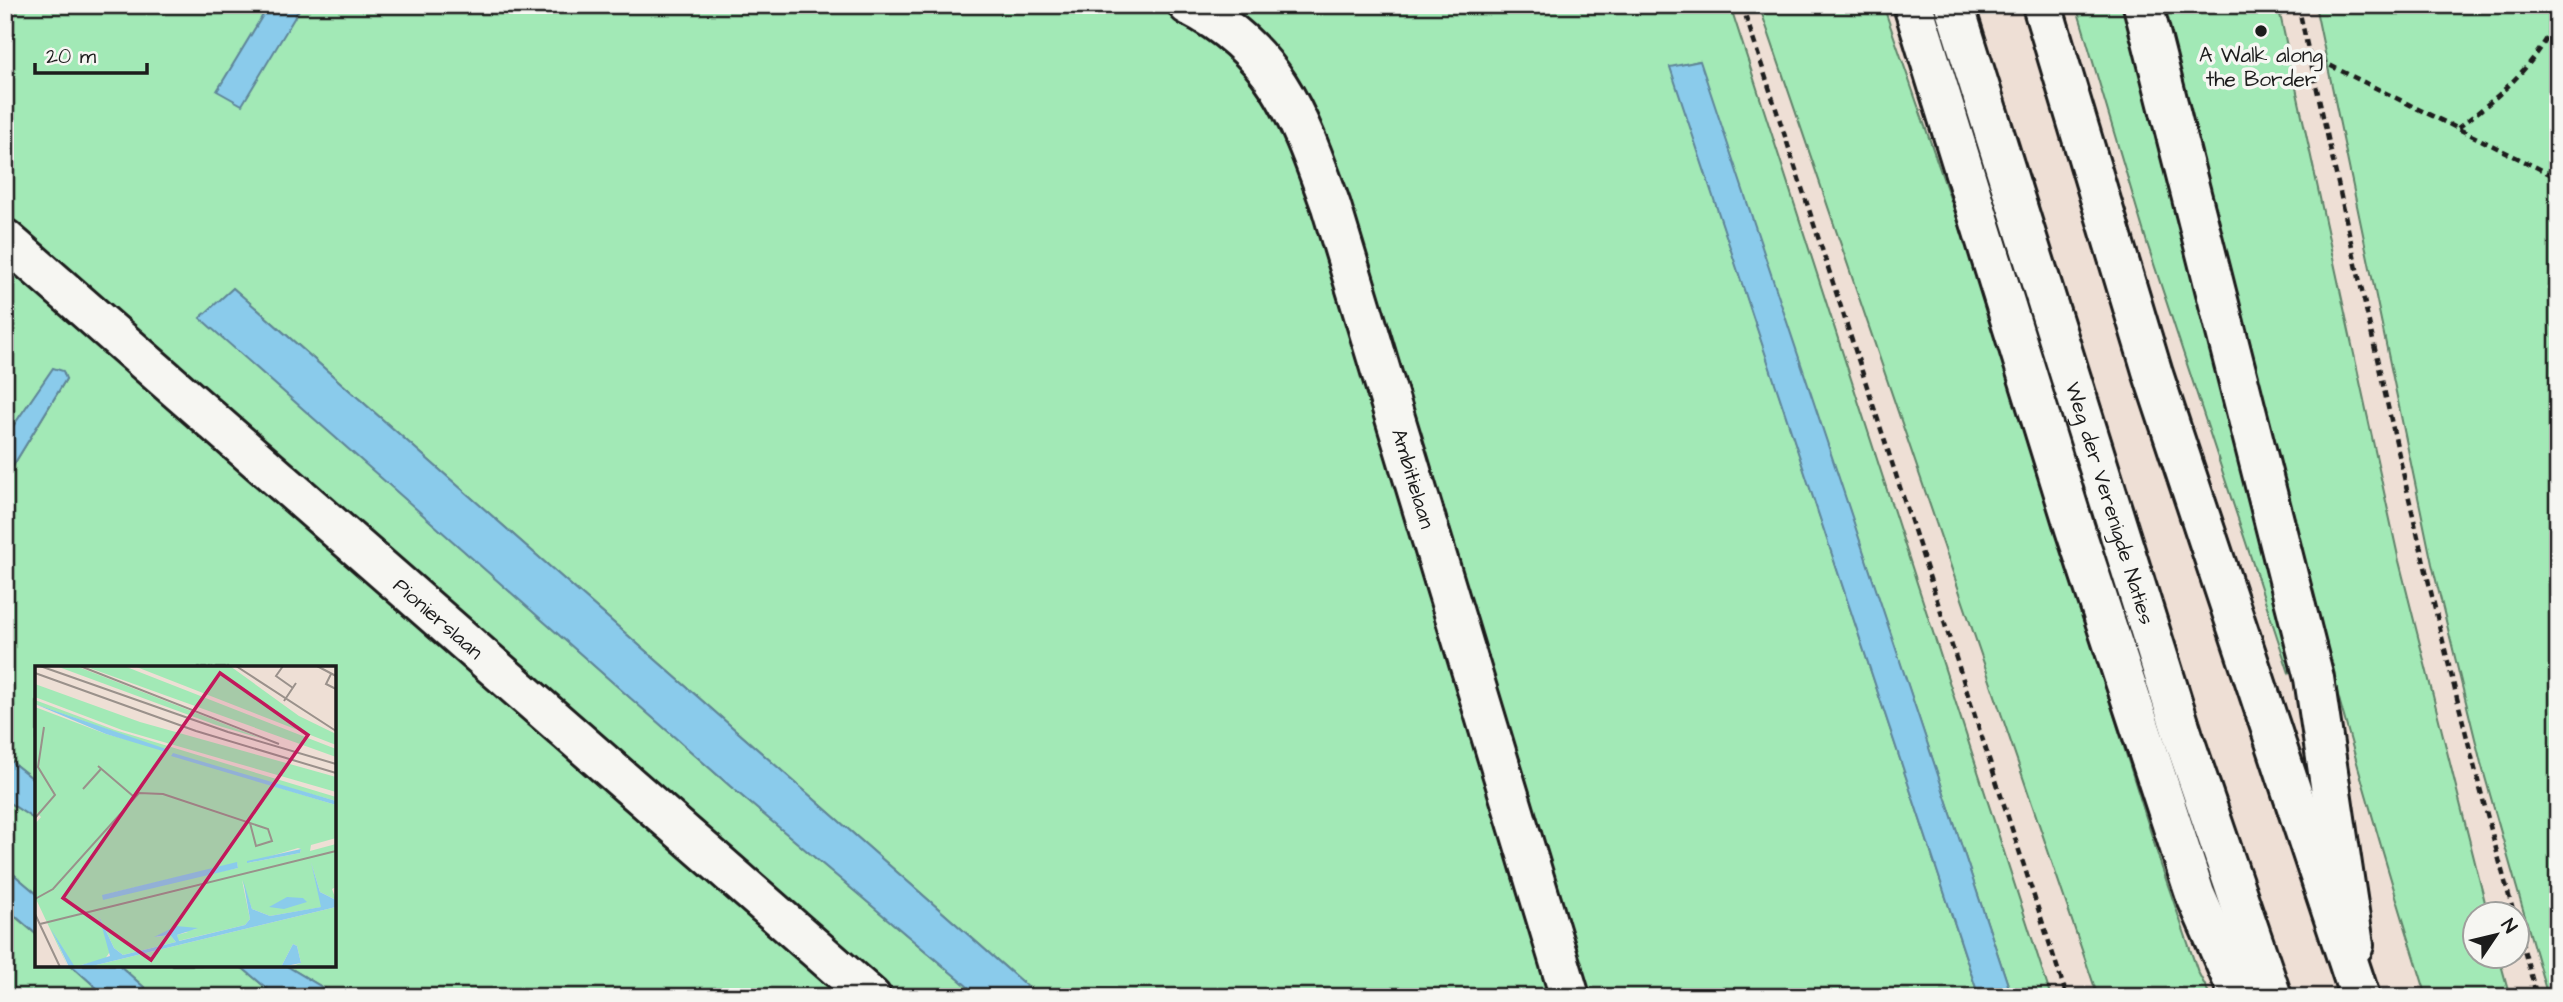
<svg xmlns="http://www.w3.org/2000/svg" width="2563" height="1002" viewBox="0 0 2563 1002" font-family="'Architects Daughter',sans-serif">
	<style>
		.green { fill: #a2e9b6; stroke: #5f8269; stroke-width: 2 }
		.water { fill: #8acbeb; stroke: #5e8598; stroke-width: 2 }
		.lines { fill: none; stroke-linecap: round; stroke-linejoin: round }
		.minor-casing { stroke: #1c1c1c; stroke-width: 44 }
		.highway-casing { stroke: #1c1c1c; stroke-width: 44 }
		.path { stroke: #1c1c1c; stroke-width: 4.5; stroke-dasharray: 7 5; stroke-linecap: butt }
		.minor { stroke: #f6f6f2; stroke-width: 38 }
		.highway { stroke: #f6f6f2; stroke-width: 38 }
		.poi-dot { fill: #1c1c1c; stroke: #f6f6f2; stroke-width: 2.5 }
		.labels { text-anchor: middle; stroke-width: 7; stroke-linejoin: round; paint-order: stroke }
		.poi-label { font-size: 21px; fill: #1c1c1c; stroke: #f6f6f2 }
		.street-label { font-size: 21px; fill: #1c1c1c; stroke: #f6f6f2 }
		.inset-road { fill: none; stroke: #9a918b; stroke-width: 2 }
		.view { fill: #c2185b; fill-opacity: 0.15; stroke: #c2185b; stroke-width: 3.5 }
		.inset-edge { fill: none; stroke: #1c1c1c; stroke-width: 3.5 }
	</style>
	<rect width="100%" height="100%" fill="#eedfd5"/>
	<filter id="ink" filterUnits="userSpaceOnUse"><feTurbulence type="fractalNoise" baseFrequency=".0143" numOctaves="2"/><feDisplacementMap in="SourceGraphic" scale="14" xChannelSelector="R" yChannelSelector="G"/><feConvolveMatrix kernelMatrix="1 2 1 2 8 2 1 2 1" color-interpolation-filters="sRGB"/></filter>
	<g filter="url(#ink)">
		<!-- green -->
		<g class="green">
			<path d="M 5,5 L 1730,5 L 2051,997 L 2012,997 L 1699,61 L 1671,68 L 1979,997 L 1039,997 L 233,288 L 201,318 L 730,786 L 980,997 L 351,997 L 327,990 L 285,965 L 334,965 L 334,668 L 37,668 L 37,782 L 13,763 L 5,752 L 5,479 L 66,379 L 53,369 L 5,438 Z"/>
			<path d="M 1759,5 L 1883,5 L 2051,490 L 2102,677 L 2161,865 L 2198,972 L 2211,997 L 2098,997 Z"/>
			<path d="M 2076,5 L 2131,5 L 2295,661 L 2289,673 L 2147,243 Z"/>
			<path d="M 2161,5 L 2278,5 L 2399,561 L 2488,914 L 2476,914 L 2476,956 L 2499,957 L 2510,997 L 2427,997 C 2324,670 2243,337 2161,5 Z"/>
			<path d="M 2315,5 L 2558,5 L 2558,997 L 2548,997 L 2481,763 L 2432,564 Z"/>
			<path d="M 5,800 L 37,821 L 37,894 L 5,867 Z"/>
			<path d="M 5,908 L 37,935 L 37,965 L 71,965 L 107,997 L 5,997 Z"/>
			<path d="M 119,965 L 239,965 L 277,997 L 155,997 Z"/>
		</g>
		<!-- water -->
		<g class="water">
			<path d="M 269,5 L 302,5 L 242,105 L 217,91 Z"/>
			<path d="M 1700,61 L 2012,997 L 1979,997 L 1670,67 Z"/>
			<path d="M 233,288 L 1039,997 L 980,997 L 730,786 L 200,318 Z"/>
			<path d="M 53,368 L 63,371 L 66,379 L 5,479 L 5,438 Z"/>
			<path d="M 5,752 L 13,763 L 37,782 L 37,821 L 5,800 Z"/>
			<path d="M 5,867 L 37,894 L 37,935 L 5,907 Z"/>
			<path d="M 71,965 L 119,965 L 155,997 L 107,997 Z"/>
			<path d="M 239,965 L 285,965 L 327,990 L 351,997 L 277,997 Z"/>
		</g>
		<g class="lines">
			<!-- minor casing -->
			<g class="minor-casing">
				<g id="minor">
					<path id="s1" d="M 1188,5 C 1277,50 1299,118 1331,206 L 1570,997"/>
					<path d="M 2143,5 L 2314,678 L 2354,945"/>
					<path id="s2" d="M 5,239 L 871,997"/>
				</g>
			</g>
			<!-- highway casing -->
			<g class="highway-casing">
				<g id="highway">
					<path d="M 1913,5 L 2075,529 L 2195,894 L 2240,997"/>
					<path id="s3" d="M 1954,5 L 2183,736 L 2272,997"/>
					<path d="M 2042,5 L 2153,374 L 2360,997"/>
				</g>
			</g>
			<!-- path -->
			<g class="path">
				<path d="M 1742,5 L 2067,997"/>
				<path d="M 2298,5 C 2367,309 2430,614 2514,914"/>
				<path d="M 2309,55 L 2558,178"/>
				<path d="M 2458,128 C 2498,97 2537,65 2558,17"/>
				<path d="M 2518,928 L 2537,997"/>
			</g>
			<!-- minor -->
			<use href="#minor" class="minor"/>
			<!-- highway -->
			<use href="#highway" class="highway"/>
		</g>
	</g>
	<!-- markers -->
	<circle class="poi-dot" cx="2261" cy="31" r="7"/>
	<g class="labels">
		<!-- poi labels -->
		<g class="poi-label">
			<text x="2261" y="62">A Walk along<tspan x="2261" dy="24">the Border</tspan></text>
		</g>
		<!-- street labels -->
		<g class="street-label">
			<text dy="7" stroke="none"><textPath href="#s1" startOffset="539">Ambitielaan</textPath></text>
			<text dy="7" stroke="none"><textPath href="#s3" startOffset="522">Weg der Verenigde Naties</textPath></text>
			<text dy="7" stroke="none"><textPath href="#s2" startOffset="576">Pionierslaan</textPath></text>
		</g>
	</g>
	<!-- overview -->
	<g transform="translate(35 666)">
		<rect width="301" height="301" fill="#eedfd5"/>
		<path d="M 21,0 L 41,0 L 228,73 L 181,59 ZM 49,0 L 89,0 L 301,83 L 301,91 ZM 99,0 L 195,0 L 264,50 L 301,68 L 301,79 ZM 0,18 L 105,56 L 301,111 L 301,126 L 87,64 L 0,31 ZM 0,34 L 80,64 L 301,131 L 301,135 L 137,89 L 301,139 L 301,172 L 276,179 L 275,185 L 301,178 L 301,221 L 297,223 L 301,234 L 285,226 L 276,196 L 287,241 L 235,250 L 217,243 L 207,214 L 215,253 L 210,259 L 143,275 L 142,269 L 153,266 L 141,264 L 163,263 L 138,262 L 120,271 L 135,269 L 141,276 L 88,289 L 79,282 L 64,250 L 76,284 L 70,293 L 38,301 L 18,266 L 33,301 L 0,231 L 0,158 L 6,151 L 0,145 L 0,41 L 71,68 L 131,84 L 0,38 ZM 266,183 L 265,187 L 212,197 L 263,182 ZM 202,197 L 203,202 L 68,229 ZM 301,241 L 301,301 L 254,301 L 266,297 L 262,280 L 258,278 L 246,301 L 53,301 Z" fill="#a2e9b6" fill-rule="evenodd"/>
		<path d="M 0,38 L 131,83 L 131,86 L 71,68 ZM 138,87 L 301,135 L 301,139 L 136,90 ZM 266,183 L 265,187 L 212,197 L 212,195 ZM 202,196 L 203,202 L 68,234 L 67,229 ZM 276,196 L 285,226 L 301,234 L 301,241 L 53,301 L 34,301 L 16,263 L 40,301 L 75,290 L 64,250 L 79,282 L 88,289 L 141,276 L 135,269 L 119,271 L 141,260 L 163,262 L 142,269 L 144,275 L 210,259 L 215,253 L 208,214 L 217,243 L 235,250 L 286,241 ZM 252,231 L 268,232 L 272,236 L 249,243 L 234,241 ZM 258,278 L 262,280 L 266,297 L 246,301 Z" fill="#8acbeb"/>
		<path class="inset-road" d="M 5,0 L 193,66 L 301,98M 45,0 L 244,78M 201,0 L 301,65M 248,0 L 241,10 L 258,22M 282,0 L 301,10M 0,7 L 161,65 L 301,107M 296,8 L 291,18 L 301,23M 249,35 L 261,17M 63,100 L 98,130M 48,123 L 66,103M 0,152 L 20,129 L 3,101 L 9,61M 0,233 L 18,223 L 104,127 L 128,128 L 233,163 L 237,175 L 221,180 L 215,157M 0,248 L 25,301M 5,258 L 301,185"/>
		<path class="view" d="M 185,7 L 273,69 L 116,294 L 28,232 Z"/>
		<rect width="301" height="301" class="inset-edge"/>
	</g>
	<!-- margin -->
	<rect width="2563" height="1002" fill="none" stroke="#f6f6f2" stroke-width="28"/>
	<rect x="14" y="14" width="2535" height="974" fill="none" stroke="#1c1c1c" stroke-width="2.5" filter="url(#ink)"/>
	<!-- north arrow -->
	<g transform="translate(2496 935) rotate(55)"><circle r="33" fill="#f6f6f2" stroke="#9f9f9c" stroke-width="2"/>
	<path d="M0-5L12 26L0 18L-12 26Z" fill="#1c1c1c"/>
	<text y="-10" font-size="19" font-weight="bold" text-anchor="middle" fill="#1c1c1c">N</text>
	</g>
	<!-- scale -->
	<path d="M35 63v10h112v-10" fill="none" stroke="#1c1c1c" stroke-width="3.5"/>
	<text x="46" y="63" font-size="21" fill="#1c1c1c" stroke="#f6f6f2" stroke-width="5" paint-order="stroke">20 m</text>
</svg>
